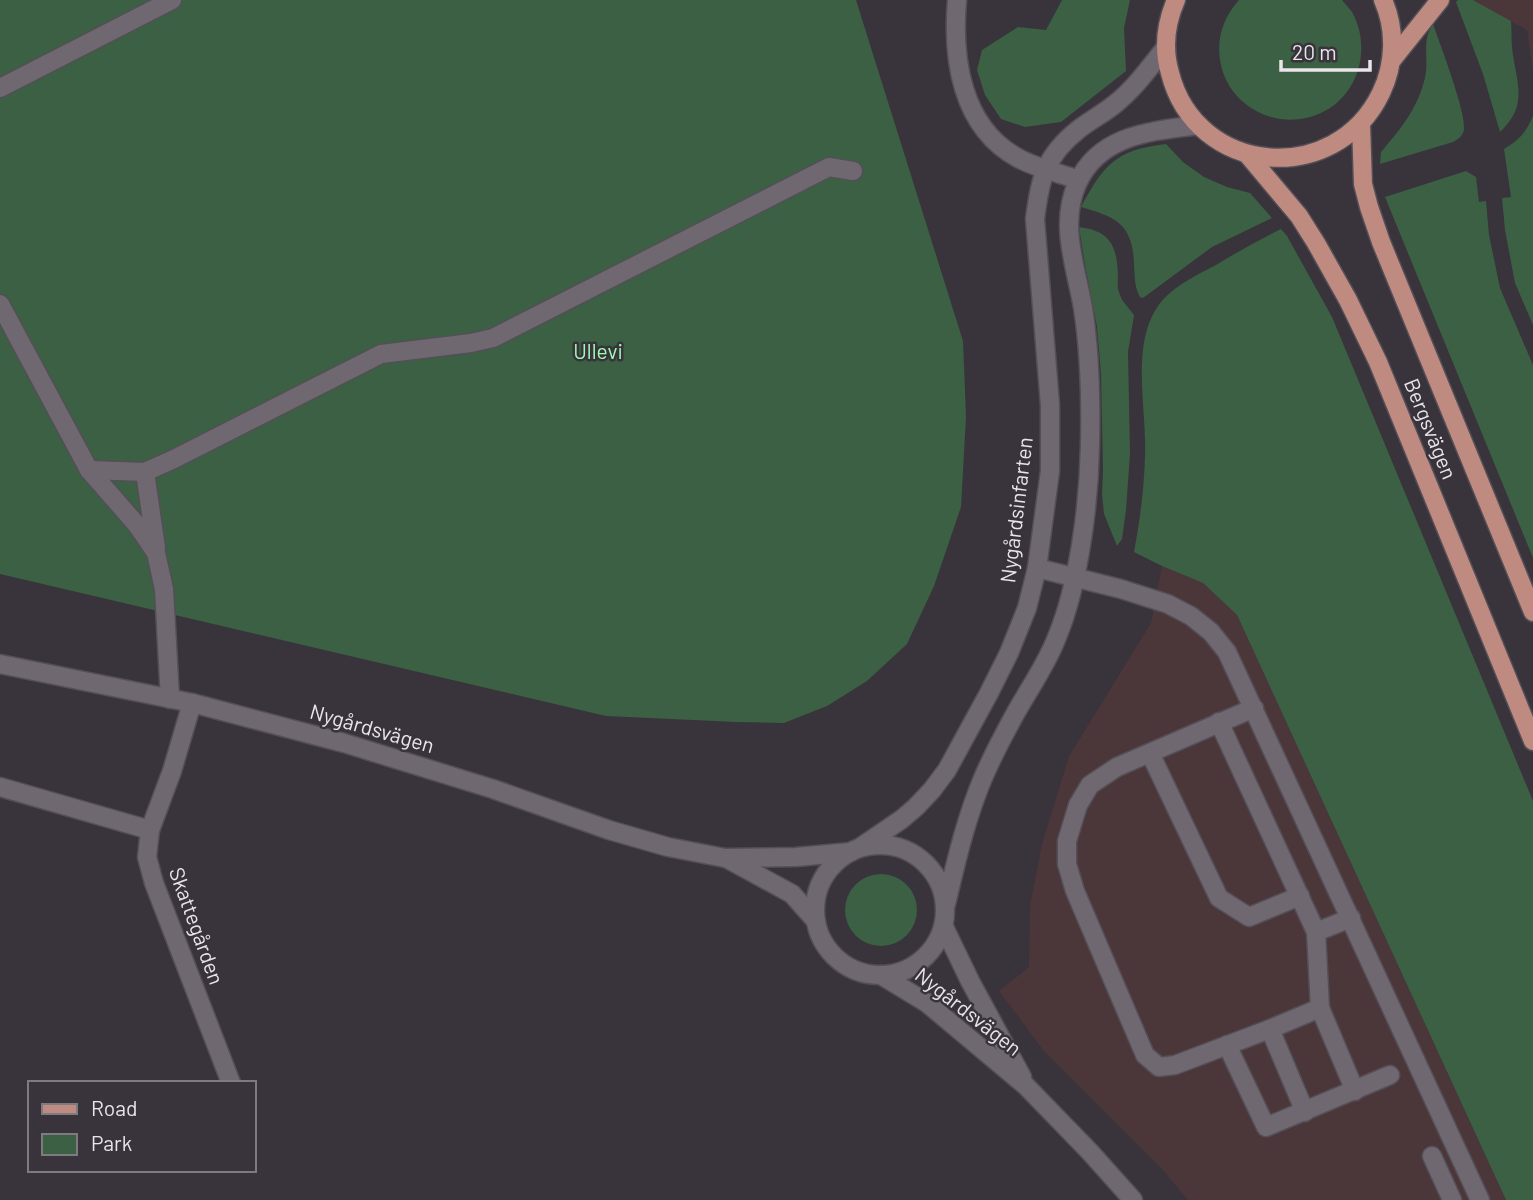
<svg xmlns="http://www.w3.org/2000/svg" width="1533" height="1200" viewBox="0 0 1533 1200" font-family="Barlow,sans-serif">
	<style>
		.commercial { fill: #4b363a }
		.green { fill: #3b6043 }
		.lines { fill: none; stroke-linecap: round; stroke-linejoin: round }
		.minor-casing { stroke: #544f56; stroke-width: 21 }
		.major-casing { stroke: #544f56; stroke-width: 21 }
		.minor { stroke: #6f6871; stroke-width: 18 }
		.major { stroke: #bf8b80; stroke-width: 18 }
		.labels { text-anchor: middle; stroke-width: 5; stroke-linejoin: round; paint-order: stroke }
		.park-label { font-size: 21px; fill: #9efcb1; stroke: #39333b }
		.street-label { font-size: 21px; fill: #e9e5eb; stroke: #39333b }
	</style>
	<rect width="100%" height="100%" fill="#39333b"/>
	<!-- commercial -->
	<g class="commercial">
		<path d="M 1473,0 L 1533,0 L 1533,72 L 1527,30 Z"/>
		<path d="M 1162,566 L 1203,583 L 1237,615 L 1506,1200 L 1188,1200 L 1161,1168 L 1043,1050 L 999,991 L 1029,967 L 1030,905 L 1042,844 L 1069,756 L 1151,623 Z"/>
	</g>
	<!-- green -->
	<g class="green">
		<path d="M 0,0 L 856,0 L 963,341 L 966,417 L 961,507 L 934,586 L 907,644 L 867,681 L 827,706 L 784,723 L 736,722 L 606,716 L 0,574 Z"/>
		<path d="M 1062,0 L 1130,0 L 1124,28 L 1126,71 L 1061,122 L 1025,127 L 1001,119 L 985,95 L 977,70 L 982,50 L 1018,27 L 1046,30 Z"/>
		<path d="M 1239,0 L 1342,0 C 1345,4 1349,8 1352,12 C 1372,47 1359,96 1321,113 C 1282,131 1234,111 1222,69 C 1215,44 1221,20 1239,0 Z"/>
		<path d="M 1458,0 L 1473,0 L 1511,21 C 1512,32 1511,44 1513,55 C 1518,87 1527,106 1500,132 L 1483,74 L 1456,2 Z"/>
		<path d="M 1433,24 C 1440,44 1467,114 1464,130 C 1462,137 1458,139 1453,142 L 1380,164 L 1381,152 C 1401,129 1421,104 1426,72 C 1428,54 1422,40 1433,24 Z"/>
		<path d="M 1533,116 L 1533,325 L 1515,283 L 1505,230 L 1502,198 L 1511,197 L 1504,149 C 1520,139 1525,134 1533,116 Z"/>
		<path d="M 1166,144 L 1183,162 L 1204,177 L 1227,187 L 1250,193 L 1272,218 L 1212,247 L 1143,298 L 1140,297 C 1134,286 1135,277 1134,265 C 1133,224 1116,217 1081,207 C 1104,164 1116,150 1166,144 Z"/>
		<path d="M 1466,171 L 1476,177 L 1479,202 L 1486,201 L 1489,235 L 1500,288 L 1533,365 L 1533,558 L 1385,197 Z"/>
		<path d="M 1079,227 C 1111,231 1117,246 1118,276 C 1118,281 1117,288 1119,292 C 1121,301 1129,308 1134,315 L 1128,352 L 1130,454 L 1126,510 L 1122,539 L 1117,546 L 1104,514 L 1102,494 L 1103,471 L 1101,374 L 1097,327 L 1084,259 Z"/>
		<path d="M 1281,229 L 1287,236 L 1332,317 L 1533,801 L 1533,1200 L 1506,1200 L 1237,615 L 1203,583 L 1162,566 L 1134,552 C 1140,520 1144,489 1145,456 C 1147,411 1131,349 1156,309 C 1169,288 1195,276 1216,265 C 1237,252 1259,240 1281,229 Z"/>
		<circle cx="881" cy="910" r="36"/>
	</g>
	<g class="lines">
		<!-- minor casing -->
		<g class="minor-casing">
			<g id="minor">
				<path d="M 957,0 C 952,58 961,127 1018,158 C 1036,168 1059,173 1079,180"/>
				<path d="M 0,88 L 172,0"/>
				<path d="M 0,304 L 89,470 L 137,525 L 156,553 L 164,589 L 170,699"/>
				<path d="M 89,470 L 145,472 L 174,459 L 381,354 L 471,343 L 493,338 L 829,167 L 853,171"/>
				<path d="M 145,472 L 156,548"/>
				<path d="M 1037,568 L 1121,589 L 1168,604 L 1191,616 L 1211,632 L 1227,652 L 1480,1200"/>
				<path d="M 0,664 L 192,703 L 344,743 L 493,789 L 609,830 L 668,847 L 725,858 L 796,857 L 851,852"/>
				<path d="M 192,703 L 172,771 L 150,830 L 147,857 L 154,883 L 231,1083"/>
				<path d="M 1254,708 L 1117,767 L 1090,785 L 1078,805 L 1067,841 L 1067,864 L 1075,891 L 1145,1055 L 1159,1067 L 1175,1065 L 1270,1029 L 1320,1008 L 1316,932 L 1351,918"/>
				<path d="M 1219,722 L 1316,932"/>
				<path d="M 1150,753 L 1219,898 L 1249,917 L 1300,896"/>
				<path d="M 0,787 L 150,830"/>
				<circle cx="880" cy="910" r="65"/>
				<path d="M 861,847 L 902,819 L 916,807 L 932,790 L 947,770 L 989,693 L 1009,653 L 1027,608 L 1037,568 L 1050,471 L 1050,405 L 1035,219 C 1040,178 1045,156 1079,129 C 1091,120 1104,113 1115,104 C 1135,88 1150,67 1166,47"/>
				<path d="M 728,859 L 792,894 L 816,921"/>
				<path d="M 946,904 C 956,862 966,818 983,778 C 992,757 1003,736 1014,716 C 1028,690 1046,666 1057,637 C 1079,584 1089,503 1090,445 C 1091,400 1090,353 1083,308 C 1076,267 1059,225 1077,184 C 1099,134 1152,131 1199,125"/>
				<path d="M 944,927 L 970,981 L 1022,1077"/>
				<path d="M 881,975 L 927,1003 L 1026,1086 L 1090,1152 L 1133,1200"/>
				<path d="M 1320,1008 L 1355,1091"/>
				<path d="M 1270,1029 L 1305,1112"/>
				<path d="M 1227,1045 L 1266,1127 L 1390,1075"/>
				<path d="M 1432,1156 L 1452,1200"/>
			</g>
		</g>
		<!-- major casing -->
		<g class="major-casing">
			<g id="major">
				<path d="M 1176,0 C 1166,23 1163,49 1170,73 C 1196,176 1335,188 1381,93 C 1395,64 1396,29 1383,0"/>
				<path d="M 1392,60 L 1440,0"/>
				<path d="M 1361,124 L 1363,184 L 1369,207 L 1381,242 L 1533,612"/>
				<path d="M 1247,154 L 1299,216 L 1316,243 L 1348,300 L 1378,362 L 1533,741"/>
			</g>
		</g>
		<!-- minor -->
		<use href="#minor" class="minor"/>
		<!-- major -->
		<use href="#major" class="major"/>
	</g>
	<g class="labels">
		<!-- park labels -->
		<g class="park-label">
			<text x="598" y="359">Ullevi</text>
		</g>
		<!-- street labels -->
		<g class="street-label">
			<text transform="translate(1430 429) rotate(68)" y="7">Bergsvägen</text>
			<text transform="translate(1017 510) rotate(-83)" y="7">Nygårdsinfarten</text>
			<text transform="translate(372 729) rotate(16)" y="7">Nygårdsvägen</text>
			<text transform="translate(196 926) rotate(70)" y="7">Skattegården</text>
			<text transform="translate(968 1012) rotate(38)" y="7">Nygårdsvägen</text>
		</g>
	</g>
	<!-- legend -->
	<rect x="28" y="1081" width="228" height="91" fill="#39333b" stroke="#7f7a81" stroke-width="2"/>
	<rect x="42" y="1104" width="35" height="10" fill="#bf8b80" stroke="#7f7a81" stroke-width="2"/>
	<text x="91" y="1116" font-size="21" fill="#e9e5eb">Road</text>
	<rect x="42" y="1134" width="35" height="21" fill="#3b6043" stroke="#7f7a81" stroke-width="2"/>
	<text x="91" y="1151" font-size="21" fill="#e9e5eb">Park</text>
	<!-- scale -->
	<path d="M1281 60v10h89v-10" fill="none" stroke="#e9e5eb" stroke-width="3.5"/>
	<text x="1292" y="60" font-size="21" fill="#e9e5eb" stroke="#39333b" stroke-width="5" paint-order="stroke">20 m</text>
</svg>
